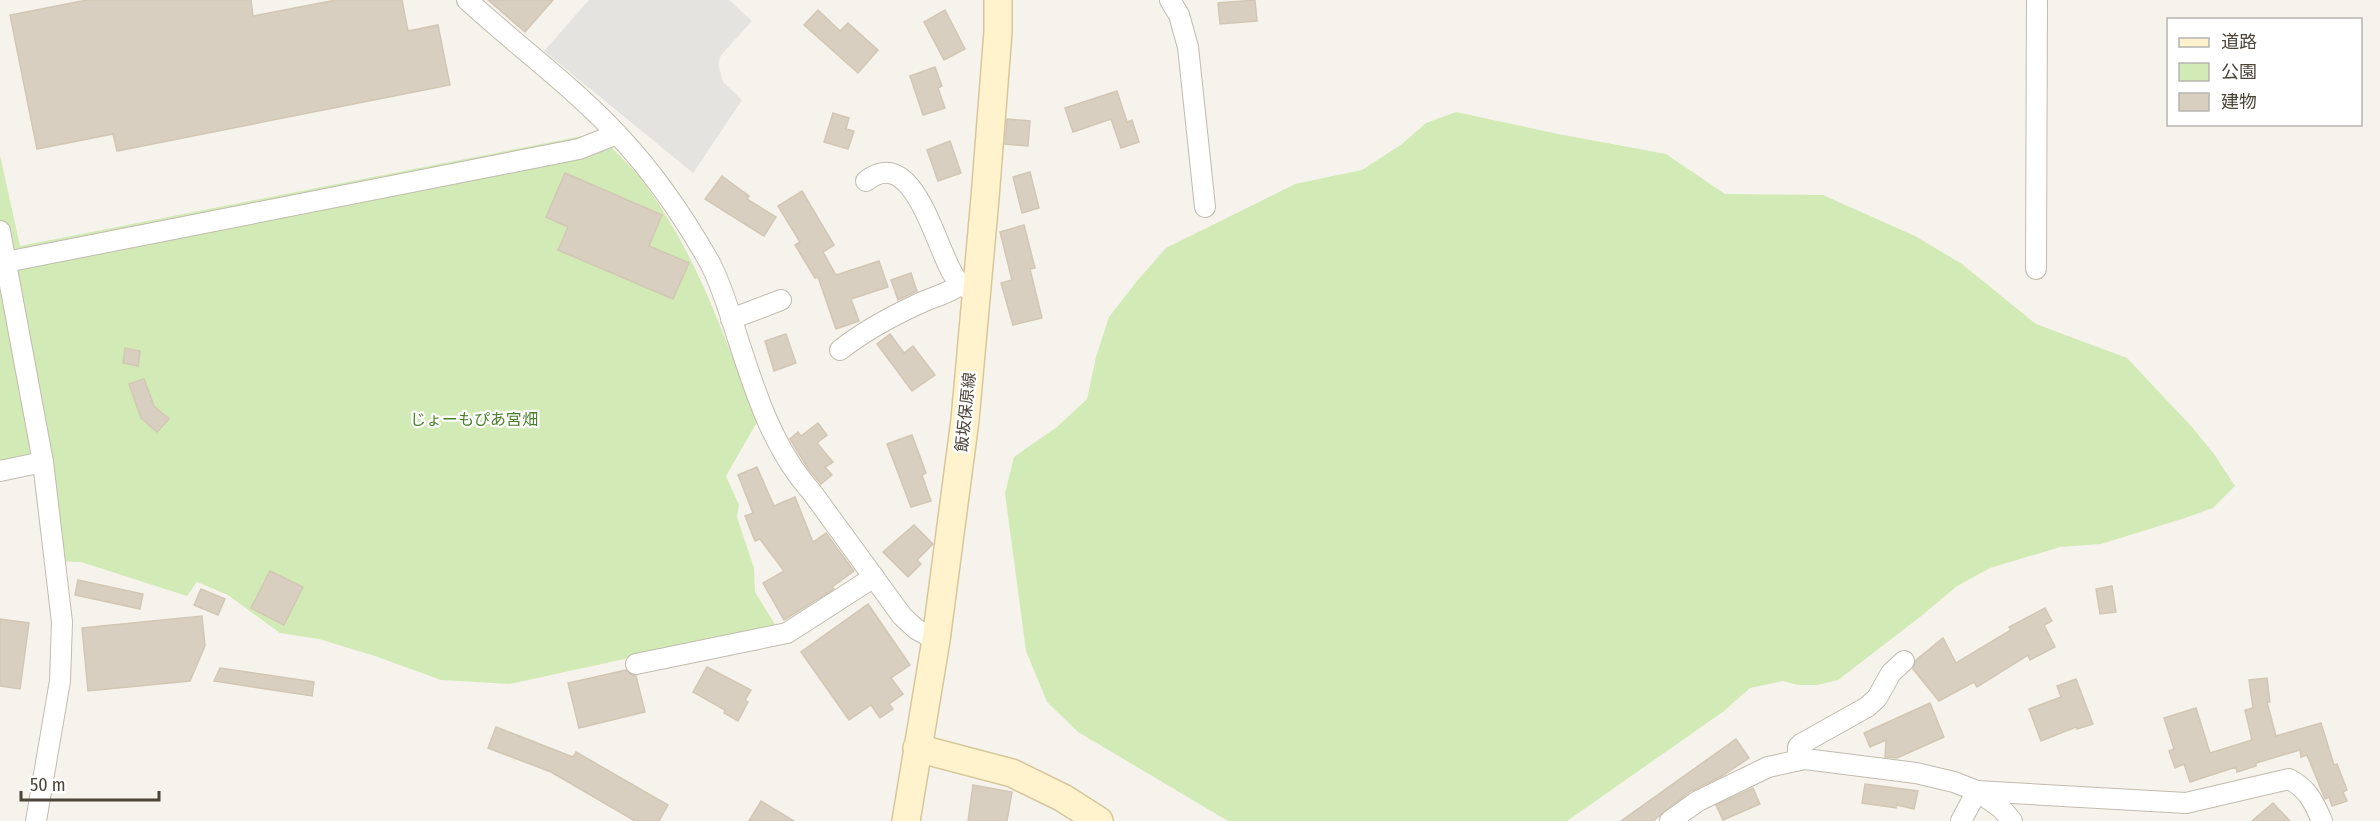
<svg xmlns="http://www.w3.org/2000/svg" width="2380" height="821" viewBox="0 0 2380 821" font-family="'Fira Sans Condensed','Noto Sans JP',sans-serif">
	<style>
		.green { fill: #d2eab5 }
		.parking { fill: #e5e3e0 }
		.building { fill: #d8cfc1; stroke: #d3c7b4; stroke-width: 1.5 }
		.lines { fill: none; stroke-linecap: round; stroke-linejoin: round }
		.street-casing { stroke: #c2bbae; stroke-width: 22 }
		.secondary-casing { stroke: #d6c79b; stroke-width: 30 }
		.street { stroke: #fff; stroke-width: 20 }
		.secondary { stroke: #fff3cd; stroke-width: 27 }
		.labels { text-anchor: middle; stroke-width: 4.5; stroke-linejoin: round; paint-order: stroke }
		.street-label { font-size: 16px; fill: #4b4439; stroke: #fff }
		.park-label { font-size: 16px; fill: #4a7f2a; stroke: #fff }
	</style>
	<rect width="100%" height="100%" fill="#f6f3ec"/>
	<!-- green -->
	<g class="green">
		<path d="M 1456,112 L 1558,134 L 1666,154 L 1725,194 L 1823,195 L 1915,236 L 1962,264 L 2036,324 L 2127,358 L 2192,427 L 2214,454 L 2235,486 L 2213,508 L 2185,518 L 2101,544 L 2060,547 L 1990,568 L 1957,586 L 1920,617 L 1838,680 L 1817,685 L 1798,685 L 1783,681 L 1750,688 L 1724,711 L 1567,821 L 1228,821 L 1078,732 L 1047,702 L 1026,651 L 1005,493 L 1014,457 L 1057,427 L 1087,399 L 1096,357 L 1109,317 L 1137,281 L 1166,248 L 1295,184 L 1362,170 L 1402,144 L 1426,123 Z"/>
		<path d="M 598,133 C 614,151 634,168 647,187 C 699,259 726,341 757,422 L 726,476 L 739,505 L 737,517 L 754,568 L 755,592 L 776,626 L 510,684 L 441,680 L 375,656 L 319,639 L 280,633 L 228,595 L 197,582 L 187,596 L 81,562 L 45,561 L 33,472 L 0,474 L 0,155 L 20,246 Z"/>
	</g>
	<!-- parking -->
	<path class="parking" d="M 589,0 L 729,0 L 752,21 L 721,55 L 718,64 L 723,82 L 742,100 L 693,173 L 544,51 Z"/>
	<!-- building -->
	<g class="building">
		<path d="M 87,0 L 251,0 L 253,16 L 336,0 L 402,0 L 408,31 L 438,25 L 450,85 L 117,151 L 113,134 L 37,149 L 10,15 Z"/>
		<path d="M 488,0 L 553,0 L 525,32 Z"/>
		<path d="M 1255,0 L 1257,21 L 1220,24 L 1218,3 Z"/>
		<path d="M 818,10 L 840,31 L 848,23 L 878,50 L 858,73 L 804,25 Z"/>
		<path d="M 945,10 L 965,49 L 944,60 L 924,22 Z"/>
		<path d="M 935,67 L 942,86 L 938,88 L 945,108 L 923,115 L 910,76 Z"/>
		<path d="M 1117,91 L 1127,122 L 1132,120 L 1139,142 L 1121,148 L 1111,119 L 1073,132 L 1065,108 Z"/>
		<path d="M 833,113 L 849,118 L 846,129 L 854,131 L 848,149 L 824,142 Z"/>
		<path d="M 1007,119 L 1030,121 L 1028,146 L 1005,144 Z"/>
		<path d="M 950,141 L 961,173 L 938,181 L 927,150 Z"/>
		<path d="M 1030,172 L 1039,208 L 1022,213 L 1013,177 Z"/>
		<path d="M 565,173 L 662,215 L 649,246 L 689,263 L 673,299 L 558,250 L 568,227 L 546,217 Z"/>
		<path d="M 722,176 L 749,196 L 747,199 L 776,217 L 764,236 L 705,199 Z"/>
		<path d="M 802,191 L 834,245 L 823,252 L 836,275 L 879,261 L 888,287 L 851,299 L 859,321 L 836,329 L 818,277 L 815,278 L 795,245 L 800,242 L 778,206 Z"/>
		<path d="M 1024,225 L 1035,268 L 1030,269 L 1042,318 L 1013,325 L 1001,283 L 1012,280 L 1000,232 Z"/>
		<path d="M 911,273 L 917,291 L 898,300 L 891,280 Z"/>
		<path d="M 786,334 L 796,363 L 774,371 L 765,341 Z"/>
		<path d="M 890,334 L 904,353 L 913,346 L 935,375 L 912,391 L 877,344 Z"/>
		<path d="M 125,348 L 140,351 L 138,366 L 123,363 Z"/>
		<path d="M 144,379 L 154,406 L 169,419 L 157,432 L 141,418 L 129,384 Z"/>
		<path d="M 818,423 L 827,435 L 817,443 L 833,462 L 825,467 L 832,475 L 821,484 L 807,467 L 790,439 L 798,432 L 801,436 Z"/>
		<path d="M 912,435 L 926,473 L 922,475 L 931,501 L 911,507 L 887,444 Z"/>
		<path d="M 757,467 L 774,506 L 795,497 L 813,542 L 826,533 L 854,571 L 832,587 L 834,589 L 784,620 L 763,583 L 784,571 L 760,539 L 755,541 L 745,516 L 753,513 L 738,475 Z"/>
		<path d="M 914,525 L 933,544 L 917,560 L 921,564 L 908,577 L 883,552 Z"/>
		<path d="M 270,571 L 303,587 L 284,625 L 251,608 Z"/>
		<path d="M 78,580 L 143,594 L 140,609 L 75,595 Z"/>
		<path d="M 2112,586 L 2116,612 L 2100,614 L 2096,589 Z"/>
		<path d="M 201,589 L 225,599 L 218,615 L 194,605 Z"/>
		<path d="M 868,604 L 910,665 L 891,678 L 903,694 L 889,704 L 893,709 L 880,718 L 871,705 L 849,720 L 801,652 Z"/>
		<path d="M 2045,608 L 2052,621 L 2044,625 L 2055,647 L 2030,660 L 2028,655 L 1977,687 L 1974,682 L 1939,701 L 1913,669 L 1916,660 L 1943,638 L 1956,663 L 2011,630 L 2009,627 Z"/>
		<path d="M 202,616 L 205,646 L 190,681 L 88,691 L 82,628 Z"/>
		<path d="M 0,619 L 29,623 L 20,689 L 0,686 Z"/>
		<path d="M 707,667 L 751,690 L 745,700 L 748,702 L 738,721 L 724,713 L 725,710 L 693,692 Z"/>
		<path d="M 220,668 L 314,682 L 312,696 L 214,681 Z"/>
		<path d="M 626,670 L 632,675 L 636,676 L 645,712 L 579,728 L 568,683 Z"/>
		<path d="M 2267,678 L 2270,702 L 2267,702 L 2276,736 L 2321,723 L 2334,765 L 2337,764 L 2347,790 L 2343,792 L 2347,801 L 2332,806 L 2329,797 L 2325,799 L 2307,755 L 2301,757 L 2300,750 L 2256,763 L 2256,766 L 2237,772 L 2236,767 L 2190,782 L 2184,764 L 2175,768 L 2169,751 L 2174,749 L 2164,718 L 2196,708 L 2210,753 L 2252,740 L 2245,710 L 2253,708 L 2249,680 Z"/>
		<path d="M 2076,679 L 2093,724 L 2077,729 L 2076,727 L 2041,741 L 2029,709 L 2061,697 L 2057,686 Z"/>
		<path d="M 1930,703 L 1944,737 L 1897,758 L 1885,757 L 1886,740 L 1870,747 L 1864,733 Z"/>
		<path d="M 496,727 L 573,757 L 576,752 L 668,805 L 659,821 L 635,821 L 551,772 L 488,748 Z"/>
		<path d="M 1736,739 L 1749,758 L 1722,776 L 1691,791 L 1653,821 L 1621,821 Z"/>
		<path d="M 1865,784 L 1918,791 L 1914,809 L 1897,805 L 1896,808 L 1862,803 Z"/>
		<path d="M 973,785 L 1012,792 L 1007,821 L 968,821 Z"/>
		<path d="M 1753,788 L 1760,804 L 1723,820 L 1716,805 Z"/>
		<path d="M 761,801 L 794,821 L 749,821 Z"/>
		<path d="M 2273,803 L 2290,821 L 2252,821 Z"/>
	</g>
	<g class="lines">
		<!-- street casing -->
		<g class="street-casing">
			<g id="street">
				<path d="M 467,0 C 516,45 571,85 617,134 C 653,172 684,217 710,263 C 722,286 729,311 737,336 C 754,389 773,449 811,491 L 902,616 L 916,629 L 936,640"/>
				<path d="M 1170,0 L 1179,15 L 1188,47 L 1205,207"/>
				<path d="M 866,181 C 916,141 937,257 957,280 C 962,287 969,289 977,291"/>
				<path d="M 0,231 L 43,462 L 62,622 L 60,681 L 36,821"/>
				<path d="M 6,262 L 579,149 L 617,134"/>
				<path d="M 2036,269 L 2037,0"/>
				<path d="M 731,319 L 781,300"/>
				<path d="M 840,350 C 864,331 890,317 918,304 C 932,297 949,294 961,284"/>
				<path d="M 0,471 L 43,462"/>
				<path d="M 636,664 L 787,633 L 874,577"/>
				<path d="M 1798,760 L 1798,747 L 1801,744 L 1867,707 L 1877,698 L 1891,673 L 1904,661"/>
				<path d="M 1670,821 L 1698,801 L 1768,767 L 1805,759 L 1916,773 L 1954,782 L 1977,791 L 2001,808 L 2012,821"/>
				<path d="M 1961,821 L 1977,791 L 2186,803 L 2289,779 C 2307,788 2314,802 2322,821"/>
			</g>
		</g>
		<!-- secondary casing -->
		<g class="secondary-casing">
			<g id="secondary">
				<path d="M 917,748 L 1012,773 L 1063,798 L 1099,821"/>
				<path d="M 906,821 L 936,640 L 965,420 L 985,198 L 998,32 L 998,0"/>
			</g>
		</g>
		<!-- street -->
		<use href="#street" class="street"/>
		<!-- secondary -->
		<use href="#secondary" class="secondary"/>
	</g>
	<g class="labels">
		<!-- street labels -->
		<g class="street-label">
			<text transform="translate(965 412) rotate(-84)" y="6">飯坂保原線</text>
		</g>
		<!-- park labels -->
		<g class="park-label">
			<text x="474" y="425">じょーもぴあ宮畑</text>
		</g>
	</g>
	<!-- legend -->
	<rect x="2167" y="18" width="195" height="108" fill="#ffffff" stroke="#b7b4b0" stroke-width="1.5"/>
	<rect x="2179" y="38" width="30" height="9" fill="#fff3cd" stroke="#b7b4b0" stroke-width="1.5"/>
	<text x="2221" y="48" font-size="18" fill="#4b4439">道路</text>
	<rect x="2179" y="63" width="30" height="18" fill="#d2eab5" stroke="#b7b4b0" stroke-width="1.5"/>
	<text x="2221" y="78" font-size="18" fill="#4b4439">公園</text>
	<rect x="2179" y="93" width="30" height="18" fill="#d8cfc1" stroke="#b7b4b0" stroke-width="1.5"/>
	<text x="2221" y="108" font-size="18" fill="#4b4439">建物</text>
	<!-- scale -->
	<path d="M21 791v9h138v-9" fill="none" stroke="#4b4439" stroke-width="3"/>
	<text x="30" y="791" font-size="18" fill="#4b4439" stroke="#ffffff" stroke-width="4.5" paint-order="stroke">50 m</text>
</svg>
